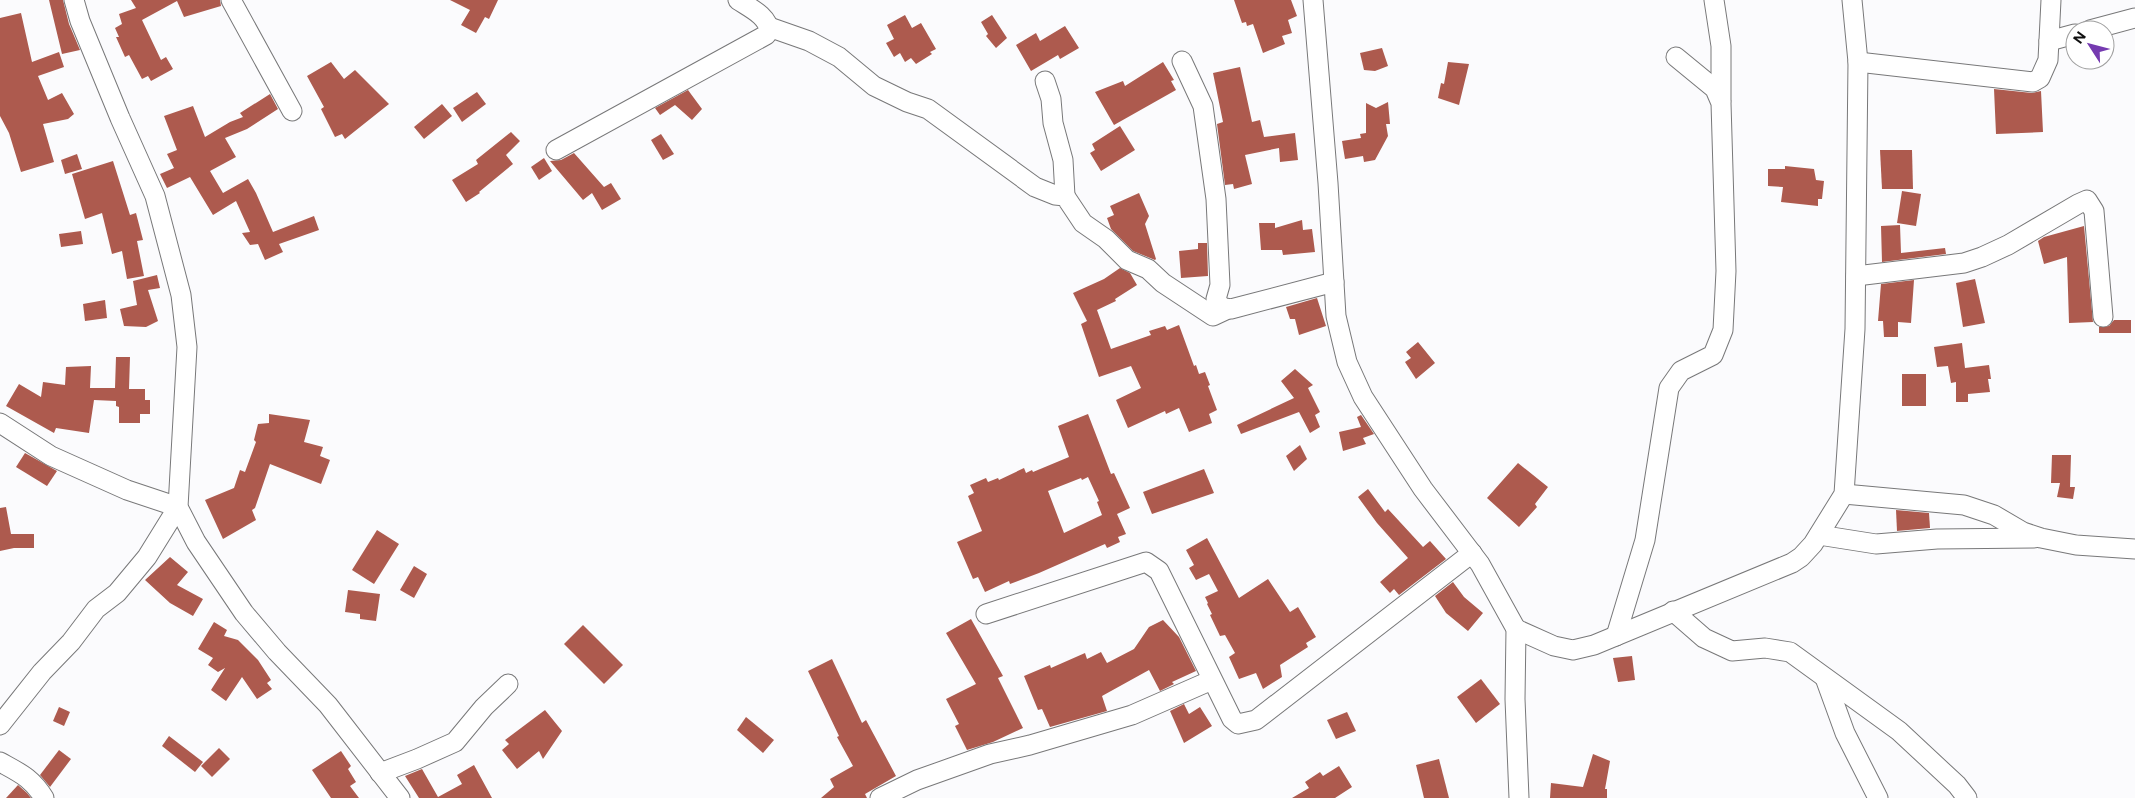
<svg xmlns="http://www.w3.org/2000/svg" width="2135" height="798" viewBox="0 0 2135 798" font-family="Figtree,sans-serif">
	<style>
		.building { fill: #ad5a4e; fill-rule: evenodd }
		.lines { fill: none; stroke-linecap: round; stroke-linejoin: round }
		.street-casing { stroke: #787879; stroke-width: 21 }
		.street { stroke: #fff; stroke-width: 19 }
	</style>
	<rect width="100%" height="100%" fill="#fbfbfd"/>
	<!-- building -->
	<g class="building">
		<path d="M 49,0 L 63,0 L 69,24 L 80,50 L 62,54 Z"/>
		<path d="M 131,0 L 220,0 L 221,6 L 184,17 L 177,1 L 142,20 L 161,60 L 166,57 L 173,69 L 151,81 L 148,76 L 142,79 L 129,55 L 125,57 L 116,37 L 119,37 L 115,28 L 122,24 L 119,14 L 136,8 Z"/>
		<path d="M 450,0 L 498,0 L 489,19 L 485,17 L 476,33 L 461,25 L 470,10 Z"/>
		<path d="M 1234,0 L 1291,0 L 1297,16 L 1288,20 L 1292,33 L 1282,36 L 1285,44 L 1263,53 L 1253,24 L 1247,26 L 1246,22 L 1242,23 Z"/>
		<path d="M 21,13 L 32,62 L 59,52 L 64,67 L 38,76 L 48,100 L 62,93 L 74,114 L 68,119 L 43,124 L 54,162 L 21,172 L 9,133 L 0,116 L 0,18 Z"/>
		<path d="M 905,15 L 912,28 L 921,23 L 936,49 L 930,52 L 932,54 L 916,64 L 911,58 L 905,62 L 900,53 L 894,57 L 886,43 L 894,39 L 887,25 Z"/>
		<path d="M 992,15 L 1007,38 L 996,48 L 986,36 L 988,34 L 981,22 Z"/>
		<path d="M 1065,26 L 1079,48 L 1060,59 L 1058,55 L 1031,71 L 1016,45 L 1036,33 L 1040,41 Z"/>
		<path d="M 1382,48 L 1388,66 L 1375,71 L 1364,70 L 1360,53 Z"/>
		<path d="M 331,62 L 344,79 L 355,70 L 389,104 L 345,139 L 342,134 L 335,137 L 321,109 L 324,107 L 307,76 Z"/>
		<path d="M 1163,62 L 1174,80 L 1171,81 L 1176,90 L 1114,125 L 1095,92 L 1123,81 L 1125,86 Z"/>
		<path d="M 1448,62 L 1469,64 L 1459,105 L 1438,98 L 1441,83 L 1444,84 Z"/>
		<path d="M 1240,67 L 1252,122 L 1260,120 L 1264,137 L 1295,133 L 1298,160 L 1280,162 L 1279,148 L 1245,155 L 1252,184 L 1234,189 L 1233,184 L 1225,185 L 1217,124 L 1223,122 L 1213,73 Z"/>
		<path d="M 1994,89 L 2032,93 L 2041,91 L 2043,132 L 1996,134 Z"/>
		<path d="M 688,90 L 702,109 L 692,120 L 675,105 L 660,115 L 655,108 Z"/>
		<path d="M 477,92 L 486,104 L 462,122 L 453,108 Z"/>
		<path d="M 270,94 L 278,109 L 247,129 L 225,138 L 236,157 L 210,171 L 223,193 L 248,179 L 256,193 L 273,232 L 314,216 L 319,230 L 279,244 L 283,252 L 265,260 L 258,244 L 250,245 L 242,233 L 250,232 L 236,201 L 213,215 L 190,177 L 167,188 L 160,174 L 174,168 L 167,154 L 177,150 L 164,116 L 193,106 L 205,137 L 230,122 L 243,117 L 240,113 Z"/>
		<path d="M 1388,102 L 1390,124 L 1386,124 L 1388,136 L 1375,160 L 1364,162 L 1363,156 L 1345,159 L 1342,141 L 1361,138 L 1360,134 L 1366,133 L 1366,103 L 1376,108 Z"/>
		<path d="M 442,104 L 452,116 L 424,139 L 414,127 Z"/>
		<path d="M 1120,126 L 1135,150 L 1101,171 L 1090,153 L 1095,150 L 1092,144 Z"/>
		<path d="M 511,132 L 520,141 L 506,155 L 513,164 L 479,192 L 480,193 L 466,202 L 452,180 L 478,164 L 476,160 Z"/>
		<path d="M 661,134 L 674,154 L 663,160 L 651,140 Z"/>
		<path d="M 1880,150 L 1912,150 L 1913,189 L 1882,189 Z"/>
		<path d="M 574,153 L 604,187 L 611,183 L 621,199 L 602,210 L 592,193 L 583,200 L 550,161 L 561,160 Z"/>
		<path d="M 77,154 L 82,169 L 65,174 L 61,160 Z"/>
		<path d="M 544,158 L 552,171 L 539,180 L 531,167 Z"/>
		<path d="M 113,161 L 130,215 L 136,213 L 143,240 L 137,241 L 144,276 L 127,279 L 122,251 L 112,254 L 102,213 L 85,219 L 72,174 Z"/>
		<path d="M 1785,166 L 1814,169 L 1816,180 L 1824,181 L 1822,199 L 1818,199 L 1818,206 L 1781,202 L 1783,187 L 1768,186 L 1768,169 L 1785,169 Z"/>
		<path d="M 1902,191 L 1921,194 L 1916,226 L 1897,223 Z"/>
		<path d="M 1139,193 L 1149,216 L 1145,224 L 1156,259 L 1155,260 L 1133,251 L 1111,229 L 1107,218 L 1114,215 L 1110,206 Z"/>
		<path d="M 1302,220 L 1303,230 L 1312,229 L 1315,252 L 1283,255 L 1282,250 L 1261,250 L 1259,223 L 1275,223 L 1275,228 Z"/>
		<path d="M 1900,225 L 1901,253 L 1945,248 L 1946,254 L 1882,262 L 1881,226 Z"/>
		<path d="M 2084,226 L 2093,322 L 2069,323 L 2067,257 L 2044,264 L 2038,241 L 2044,237 Z"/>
		<path d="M 81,231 L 83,244 L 61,247 L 59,234 Z"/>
		<path d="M 1198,243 L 1207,243 L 1208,276 L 1181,278 L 1179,251 L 1198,249 Z"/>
		<path d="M 1120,268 L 1130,273 L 1137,285 L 1115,299 L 1116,301 L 1097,310 L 1111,349 L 1151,335 L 1149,331 L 1165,326 L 1167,330 L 1179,325 L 1194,366 L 1196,365 L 1199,374 L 1205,372 L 1210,385 L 1208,386 L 1217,410 L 1209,414 L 1212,423 L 1189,432 L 1179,408 L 1166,414 L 1165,411 L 1128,428 L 1116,400 L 1141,388 L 1131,366 L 1099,377 L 1081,324 L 1087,321 L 1073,293 L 1104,279 Z"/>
		<path d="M 157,275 L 160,288 L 148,290 L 158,321 L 146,327 L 124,326 L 120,309 L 137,305 L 133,281 Z"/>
		<path d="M 1975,279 L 1985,323 L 1963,327 L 1956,283 Z"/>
		<path d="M 1914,280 L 1911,323 L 1898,322 L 1898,337 L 1884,337 L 1883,321 L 1878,321 L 1881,284 Z"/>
		<path d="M 1317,298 L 1326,326 L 1299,335 L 1295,319 L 1290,319 L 1286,307 Z"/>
		<path d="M 105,300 L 107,318 L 85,321 L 83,304 Z"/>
		<path d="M 2114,320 L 2131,320 L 2131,333 L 2099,333 L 2099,327 L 2109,326 Z"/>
		<path d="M 1418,342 L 1435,363 L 1416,379 L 1405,362 L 1411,358 L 1406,352 Z"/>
		<path d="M 1962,343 L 1965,368 L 1989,365 L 1991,379 L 1988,379 L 1990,392 L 1968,394 L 1968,402 L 1956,402 L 1956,382 L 1951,383 L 1948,366 L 1937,367 L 1934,347 Z"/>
		<path d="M 116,357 L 130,357 L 129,389 L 145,389 L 145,400 L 150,400 L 150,414 L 140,414 L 140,423 L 119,423 L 119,407 L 116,406 L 116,401 L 94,400 L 89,433 L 56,428 L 54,433 L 6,406 L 19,384 L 41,397 L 43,382 L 65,385 L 66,367 L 91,366 L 90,388 L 115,388 Z"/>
		<path d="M 1295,369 L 1313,385 L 1308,388 L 1320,412 L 1315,415 L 1320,427 L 1310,433 L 1299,412 L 1241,434 L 1237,425 L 1294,398 L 1281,381 Z"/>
		<rect x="1902" y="374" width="24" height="32"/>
		<path d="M 269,414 L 310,420 L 304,442 L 323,447 L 320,456 L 330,460 L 321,484 L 270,464 L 255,508 L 252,510 L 256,520 L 223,539 L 205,500 L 234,488 L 240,470 L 245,472 L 256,442 L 254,440 L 258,424 L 269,423 Z"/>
		<path d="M 1088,414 L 1111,474 L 1114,473 L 1130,508 L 1117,514 L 1126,534 L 1118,537 L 1120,542 L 1107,548 L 1105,544 L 1039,573 L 1010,584 L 1009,581 L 985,592 L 978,577 L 973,579 L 957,542 L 982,531 L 968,496 L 974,493 L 970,485 L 986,478 L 988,482 L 998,478 L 999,480 L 1024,468 L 1026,473 L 1032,470 L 1033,472 L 1069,457 L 1058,426 ZM 1088,477 L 1099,501 L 1097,502 L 1102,515 L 1064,533 L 1048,491 L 1081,478 L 1082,480 Z"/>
		<path d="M 1361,415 L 1374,434 L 1363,438 L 1366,444 L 1343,451 L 1339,432 L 1361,427 L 1357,417 Z"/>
		<path d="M 1300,445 L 1307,459 L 1294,471 L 1286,456 Z"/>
		<path d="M 25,453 L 57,471 L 47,486 L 16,467 Z"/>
		<path d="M 2052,455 L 2071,455 L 2070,487 L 2075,487 L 2073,499 L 2057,497 L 2060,483 L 2051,483 Z"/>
		<path d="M 1518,463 L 1548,487 L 1535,504 L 1537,507 L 1519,527 L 1487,498 Z"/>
		<path d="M 1204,469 L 1214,493 L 1152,514 L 1143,492 Z"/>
		<path d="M 1368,489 L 1385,512 L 1388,509 L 1423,547 L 1430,541 L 1446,559 L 1399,595 L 1394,589 L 1390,593 L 1380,582 L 1408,558 L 1377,523 L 1358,497 Z"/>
		<path d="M 6,507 L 11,534 L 34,534 L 34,548 L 14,548 L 0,551 L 0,508 Z"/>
		<path d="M 1896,510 L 1929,513 L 1930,528 L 1897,531 Z"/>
		<path d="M 377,530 L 399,544 L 374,584 L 352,570 Z"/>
		<path d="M 1207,538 L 1239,598 L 1268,579 L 1290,612 L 1298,607 L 1316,637 L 1306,643 L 1308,647 L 1280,665 L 1282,677 L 1263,689 L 1256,673 L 1239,679 L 1229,657 L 1235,653 L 1225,635 L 1220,636 L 1210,615 L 1212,614 L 1207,604 L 1208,603 L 1205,597 L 1218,591 L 1209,574 L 1196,580 L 1189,568 L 1194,565 L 1186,550 Z"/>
		<path d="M 170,557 L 188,572 L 177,585 L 203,599 L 193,616 L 170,603 L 145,580 Z"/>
		<path d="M 414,566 L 427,574 L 414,598 L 400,590 Z"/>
		<path d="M 1453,582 L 1464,597 L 1483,613 L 1468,631 L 1446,613 L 1435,596 Z"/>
		<path d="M 348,590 L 380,594 L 376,621 L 360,619 L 360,614 L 345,612 Z"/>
		<path d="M 971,619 L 1003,676 L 998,678 L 1023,728 L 993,742 L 967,750 L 955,726 L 959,724 L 946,699 L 976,684 L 946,633 Z"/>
		<path d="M 1163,620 L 1179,637 L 1196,671 L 1172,682 L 1174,684 L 1160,691 L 1149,670 L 1102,696 L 1107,711 L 1050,727 L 1042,709 L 1038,710 L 1024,676 L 1050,665 L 1051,668 L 1085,653 L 1087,659 L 1101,652 L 1107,663 L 1134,649 L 1149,627 Z"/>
		<path d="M 214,622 L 227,630 L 224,636 L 238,640 L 258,660 L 271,680 L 267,683 L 272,689 L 257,699 L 242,677 L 226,701 L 211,690 L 225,668 L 218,672 L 208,665 L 213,658 L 198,649 Z"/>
		<path d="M 583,625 L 623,665 L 604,684 L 564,644 Z"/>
		<path d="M 1632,656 L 1635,680 L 1618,682 L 1613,658 Z"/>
		<path d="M 832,659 L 862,723 L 866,720 L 896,776 L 865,794 L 867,798 L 821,798 L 834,787 L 830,779 L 853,766 L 837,737 L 839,736 L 808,671 Z"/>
		<path d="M 1481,679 L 1500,704 L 1476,723 L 1457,697 Z"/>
		<path d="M 1184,704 L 1189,714 L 1200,707 L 1212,726 L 1184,743 L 1170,711 Z"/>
		<path d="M 59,707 L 70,712 L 64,726 L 53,721 Z"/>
		<path d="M 545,710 L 562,731 L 543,759 L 539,751 L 517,769 L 502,750 L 509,744 L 505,740 Z"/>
		<path d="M 1347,712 L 1356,731 L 1336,739 L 1327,720 Z"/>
		<path d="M 746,717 L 774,740 L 763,753 L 737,730 Z"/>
		<path d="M 169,736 L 203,762 L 195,772 L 162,746 Z"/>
		<path d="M 219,748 L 230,759 L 212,777 L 201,766 Z"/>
		<path d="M 59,750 L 71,759 L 50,787 L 40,775 Z"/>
		<path d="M 341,751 L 351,766 L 348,769 L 356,782 L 350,786 L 359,798 L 331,798 L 312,770 Z"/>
		<path d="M 1593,754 L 1610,761 L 1605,789 L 1607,789 L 1607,798 L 1550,798 L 1551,783 L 1583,787 Z"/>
		<path d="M 1439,759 L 1449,798 L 1424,798 L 1416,765 Z"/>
		<path d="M 474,765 L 492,798 L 419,798 L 405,776 L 422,769 L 438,797 L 462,784 L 457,775 Z"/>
		<path d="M 1339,766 L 1352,787 L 1335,798 L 1292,798 L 1309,788 L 1305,782 L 1320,772 L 1323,776 Z"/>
		<path d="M 18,785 L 27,793 L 31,798 L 6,798 Z"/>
	</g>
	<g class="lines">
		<!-- street casing -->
		<g class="street-casing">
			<g id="street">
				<path d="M 74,0 L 80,21 L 120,118 L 155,196 L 181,295 L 187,347 L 178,507 L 196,542 L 244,613 L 277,652 L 328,705 L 400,798"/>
				<path d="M 231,0 L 292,111"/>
				<path d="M 1313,0 L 1328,183 L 1336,316 L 1347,362 L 1363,397 L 1423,489 L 1480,564 L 1516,629 L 1515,699 L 1519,798"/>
				<path d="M 1714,0 L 1721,46 L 1721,101"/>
				<path d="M 769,27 L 809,41 L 839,57 L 874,86 L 907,102 L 928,109 L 1035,187 L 1055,195 L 1065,196 L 1083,223 L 1106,239 L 1127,260 L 1148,269 L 1163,283 L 1213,316 L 1228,309"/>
				<path d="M 2090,30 L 2135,18"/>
				<path d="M 2049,41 L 2075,34"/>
				<path d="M 1182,61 L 1203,106 L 1216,199 L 1220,285 L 1216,299 L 1221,307 L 1231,309 L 1334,282"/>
				<path d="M 1858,62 L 2033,82 L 2040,78 L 2048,60 L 2051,0"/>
				<path d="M 1045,81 L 1051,99 L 1053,123 L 1063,160 L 1065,196"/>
				<path d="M 556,150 L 766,35 L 769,31 C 768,16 750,8 738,0"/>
				<path d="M 1856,276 L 1964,263 L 1982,257 L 2008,245 L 2078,204 L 2087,200 L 2094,211 L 2103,317"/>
				<path d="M 0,423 L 51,456 L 127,490 L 178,507 L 147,557 L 117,593 L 96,609 L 71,642 L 42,672 L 0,725"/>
				<path d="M 1844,494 L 1964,505 L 1994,515 L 2023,532 L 2041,538 L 2076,545 L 2135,549"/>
				<path d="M 1819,535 L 1876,544 L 1937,539 L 2034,538"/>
				<path d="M 1673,611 L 1704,638 L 1732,651 L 1765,648 L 1790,652 L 1899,731 L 1957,785 L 1967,798"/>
				<path d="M 986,614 L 1146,562 L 1159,571 L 1232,719 L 1238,724 L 1256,720 L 1472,553"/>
				<path d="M 1516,629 L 1554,646 L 1573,650 L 1594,645 L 1792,563 L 1801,557 L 1813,544 L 1844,494 L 1855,329 L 1858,62 L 1852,0"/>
				<path d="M 1616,636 L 1645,540 L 1669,388 L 1681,371 L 1713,355 L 1723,330 L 1726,271 L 1721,103 L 1715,89 L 1676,57"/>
				<path d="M 1825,678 L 1845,733 L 1878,798"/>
				<path d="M 0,762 C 20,773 32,778 44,798"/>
				<path d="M 380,773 L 417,759 L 455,742 L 484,707 L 508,684"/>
				<path d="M 880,798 L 917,780 L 990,754 L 1030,745 L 1132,715 L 1212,680"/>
			</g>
		</g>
		<!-- street -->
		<use href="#street" class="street"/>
	</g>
	<!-- north arrow -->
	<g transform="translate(2090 45) rotate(306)"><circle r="24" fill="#ffffff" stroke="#9f9f9f"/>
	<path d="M0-4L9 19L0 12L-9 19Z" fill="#753ab0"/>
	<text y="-8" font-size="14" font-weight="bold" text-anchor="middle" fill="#101010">N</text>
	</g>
</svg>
